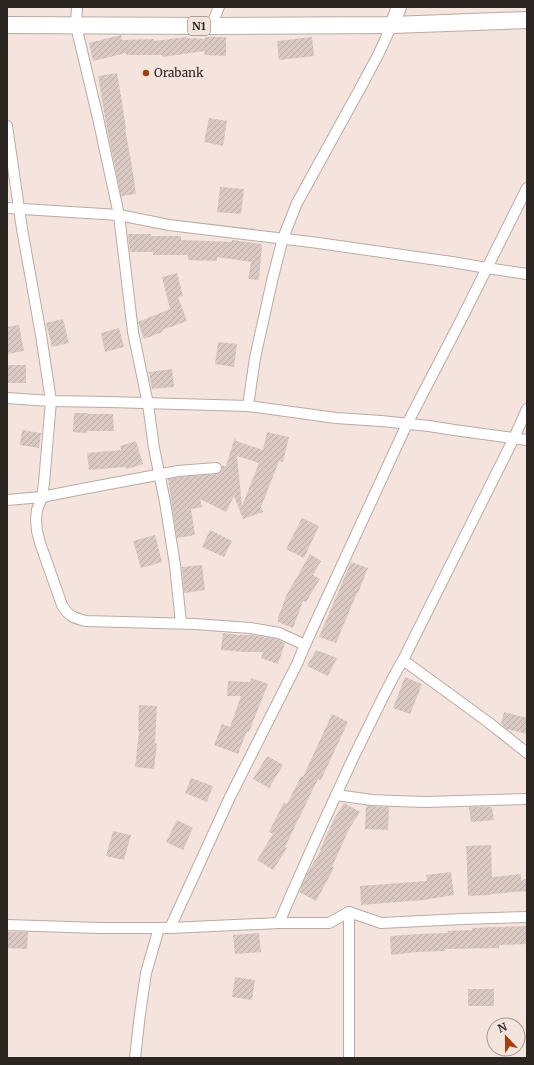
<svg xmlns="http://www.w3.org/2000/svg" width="534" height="1065" viewBox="0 0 534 1065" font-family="Merriweather,serif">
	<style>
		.building { fill: url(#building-hatch); fill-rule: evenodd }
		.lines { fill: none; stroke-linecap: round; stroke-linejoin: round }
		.street-casing { stroke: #bbaaa4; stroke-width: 12 }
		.secondary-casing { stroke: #bbaaa4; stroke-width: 16 }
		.primary-casing { stroke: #bbaaa4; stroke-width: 18 }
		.street { stroke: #fff; stroke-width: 10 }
		.secondary { stroke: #fff; stroke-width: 14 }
		.primary { stroke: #fff; stroke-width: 16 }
		.poi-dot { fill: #a23e08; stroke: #f5e4dd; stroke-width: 1.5 }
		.labels { text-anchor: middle; stroke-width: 3; stroke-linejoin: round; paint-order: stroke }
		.shield { fill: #f5e4dd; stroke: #685e5a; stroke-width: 1 }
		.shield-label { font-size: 11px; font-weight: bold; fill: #2b2522 }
		.poi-label { font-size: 12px; fill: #2b2522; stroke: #f5e4dd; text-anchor: start }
	</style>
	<defs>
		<pattern id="building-hatch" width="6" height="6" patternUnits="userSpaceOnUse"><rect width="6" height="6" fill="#d9c9c2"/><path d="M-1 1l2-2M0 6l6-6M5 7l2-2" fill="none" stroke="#baaca6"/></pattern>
	</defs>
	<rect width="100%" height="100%" fill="#f5e4dd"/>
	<!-- building -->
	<g class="building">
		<path d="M 121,35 L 122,40 L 154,39 L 154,41 L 187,37 L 187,38 L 205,39 L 205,37 L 226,37 L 226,56 L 204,55 L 205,51 L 162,57 L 162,55 L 126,55 L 126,53 L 93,61 L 89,43 Z"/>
		<path d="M 312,37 L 314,56 L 279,60 L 277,41 Z"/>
		<path d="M 117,73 L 122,102 L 126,129 L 125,129 L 132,166 L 136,194 L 121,196 L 106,123 L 98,76 Z"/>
		<path d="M 209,118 L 227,121 L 223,146 L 204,142 Z"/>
		<path d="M 220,187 L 244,189 L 241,214 L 217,212 Z"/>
		<path d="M 128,234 L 151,234 L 151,236 L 181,236 L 181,240 L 232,242 L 232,240 L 262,244 L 259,280 L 248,279 L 251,262 L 217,257 L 217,261 L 188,260 L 188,255 L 153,255 L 153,252 L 130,252 Z"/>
		<path d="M 177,273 L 183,296 L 178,297 L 187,321 L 162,330 L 162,332 L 144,339 L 138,322 L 170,309 L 162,277 Z"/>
		<path d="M 63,319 L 69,343 L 52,347 L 46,323 Z"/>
		<path d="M 19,325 L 24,351 L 7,354 L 7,327 Z"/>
		<path d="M 119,328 L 124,347 L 105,352 L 101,333 Z"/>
		<path d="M 218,342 L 237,344 L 234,367 L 215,364 Z"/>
		<rect x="7" y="365" width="19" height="18"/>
		<path d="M 172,369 L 174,387 L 152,389 L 149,372 Z"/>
		<path d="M 74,413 L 88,413 L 88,414 L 113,414 L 114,431 L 87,431 L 87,433 L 73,432 Z"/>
		<path d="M 22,430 L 41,433 L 39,448 L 20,445 Z"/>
		<path d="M 267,432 L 289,437 L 283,462 L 279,461 L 261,507 L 263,512 L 243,519 L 234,496 L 226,512 L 200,499 L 202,507 L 191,509 L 195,535 L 177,538 L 168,479 L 179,477 L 219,474 L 222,470 L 222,466 L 226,466 L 235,437 L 236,441 L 263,450 ZM 237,456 L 259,463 L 242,506 Z"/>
		<path d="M 136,441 L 143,464 L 127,469 L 126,467 L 89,470 L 87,453 L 121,450 L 120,446 Z"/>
		<path d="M 302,518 L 319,526 L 304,558 L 286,549 Z"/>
		<path d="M 210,530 L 232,541 L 224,557 L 202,547 Z"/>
		<path d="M 155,535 L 162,562 L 141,568 L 133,541 Z"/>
		<path d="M 310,554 L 321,561 L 313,575 L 320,579 L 306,602 L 303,601 L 293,628 L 278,622 L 278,618 L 286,596 Z"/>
		<path d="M 351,562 L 368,568 L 358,593 L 357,593 L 336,643 L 319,637 Z"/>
		<path d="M 202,565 L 205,590 L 184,593 L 182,567 Z"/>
		<path d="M 223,633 L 239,635 L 252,635 L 277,639 L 285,643 L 278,664 L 261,658 L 263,652 L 244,652 L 221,650 Z"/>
		<path d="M 316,650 L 337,658 L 328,676 L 307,666 Z"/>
		<path d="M 405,677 L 422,684 L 410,714 L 393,708 Z"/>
		<path d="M 251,678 L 268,684 L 249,732 L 247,731 L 238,754 L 214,745 L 222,724 L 230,727 L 241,696 L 227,696 L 228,681 L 250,682 Z"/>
		<path d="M 139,705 L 157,706 L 155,743 L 157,744 L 154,769 L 135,767 L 139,731 L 138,731 Z"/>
		<path d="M 504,712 L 527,718 L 527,734 L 507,729 L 501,724 Z"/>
		<path d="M 332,714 L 348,722 L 321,780 L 318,779 L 285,847 L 287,848 L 273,870 L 257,860 L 273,834 L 269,832 L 284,802 L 287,804 L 301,776 L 303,777 Z"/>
		<path d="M 267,756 L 283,765 L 269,788 L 253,779 Z"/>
		<path d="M 191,778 L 213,786 L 207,802 L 185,793 Z"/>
		<path d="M 344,803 L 360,812 L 349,829 L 332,867 L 334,868 L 316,901 L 299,892 L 308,872 L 321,850 L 320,850 L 334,819 Z"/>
		<path d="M 366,806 L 389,807 L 388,830 L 365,829 Z"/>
		<path d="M 469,807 L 492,807 L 494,820 L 471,822 Z"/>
		<path d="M 177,820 L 193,828 L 183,850 L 166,842 Z"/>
		<path d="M 113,831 L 131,835 L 124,860 L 106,856 Z"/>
		<path d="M 491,845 L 492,877 L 521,874 L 521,881 L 527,878 L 527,891 L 491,894 L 491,895 L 468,896 L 466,846 Z"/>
		<path d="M 451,872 L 454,895 L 423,900 L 361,905 L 360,886 L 427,881 L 426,875 Z"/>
		<path d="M 527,926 L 527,944 L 499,945 L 499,948 L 445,949 L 445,951 L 417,952 L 391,955 L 390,936 L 419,934 L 448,933 L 447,931 L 472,930 L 472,928 Z"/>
		<path d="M 7,932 L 28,932 L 27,949 L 7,948 Z"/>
		<path d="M 259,933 L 261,952 L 235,954 L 233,935 Z"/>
		<path d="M 235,977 L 255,980 L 252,1000 L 232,997 Z"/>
		<rect x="468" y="989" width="26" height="17"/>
	</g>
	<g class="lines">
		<!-- street casing -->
		<g class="street-casing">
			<g id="street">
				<path d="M 77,7 L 76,26 L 98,118 L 119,215 L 133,332 L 148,404 L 154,448 L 165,502 L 175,565 L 181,623"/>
				<path d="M 211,26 L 219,7"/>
				<path d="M 7,126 L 22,229 L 41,335 L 51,401 L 44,483 L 42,497 L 37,510 L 36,520 L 37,531 L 40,543 L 62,605 C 68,616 74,618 86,621 L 195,624 L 250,628 L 279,633 L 305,645"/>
				<path d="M 7,208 L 119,215 L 169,225 L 311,242 L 452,262 L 487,268 L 527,274"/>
				<path d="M 7,398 L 51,401 L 109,402 L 248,406 L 336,418 L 381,421 L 429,426 L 454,430 L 527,440"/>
				<path d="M 248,406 L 255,358 L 272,281 L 283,238 L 297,203 L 362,85 L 378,55 L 392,25"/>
				<path d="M 7,500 L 42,497 L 77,490 L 178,471 L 216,468"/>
				<path d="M 403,660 L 488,722 L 527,753"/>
				<path d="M 336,795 L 372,800 L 395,801 L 426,802 L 527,799"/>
				<path d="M 279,923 C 303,866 329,810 355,754 C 371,723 385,690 403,660 L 514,438 L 527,409"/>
				<path d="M 7,925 L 100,928 L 170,928 L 279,923 L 329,923 L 349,912 L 381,923 L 462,919 L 527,917"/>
				<path d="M 170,928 L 230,797 L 297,664 L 305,645 L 407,424 L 462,318 L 527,188"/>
				<path d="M 135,1058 L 140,1014 L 146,973 L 159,928"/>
				<path d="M 349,1058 L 349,912"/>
			</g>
		</g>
		<!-- secondary casing -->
		<g class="secondary-casing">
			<path id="secondary" d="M 392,25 L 399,7"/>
		</g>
		<!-- primary casing -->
		<g class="primary-casing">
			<path id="primary" d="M 7,25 L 211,26 L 392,25 L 527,20"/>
		</g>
		<!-- street -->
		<use href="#street" class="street"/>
		<!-- secondary -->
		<use href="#secondary" class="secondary"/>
		<!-- primary -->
		<use href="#primary" class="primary"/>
	</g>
	<!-- markers -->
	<circle class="poi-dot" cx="146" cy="73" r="4"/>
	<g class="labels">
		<!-- shield labels -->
		<rect class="shield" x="188" y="17" width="22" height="18" rx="3"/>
		<g class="shield-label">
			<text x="199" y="30">N1</text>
		</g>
		<!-- poi labels -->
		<g class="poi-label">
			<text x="154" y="77">Orabank</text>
		</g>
	</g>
	<!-- border -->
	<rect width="534" height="1065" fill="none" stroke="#2b2522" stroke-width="16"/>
	<!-- north arrow -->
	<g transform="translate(506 1037) rotate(338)"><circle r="19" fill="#f5e4dd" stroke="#a49892"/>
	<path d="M0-3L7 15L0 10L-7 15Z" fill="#a23e08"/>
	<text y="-6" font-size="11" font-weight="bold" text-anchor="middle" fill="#2b2522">N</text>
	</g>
</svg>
